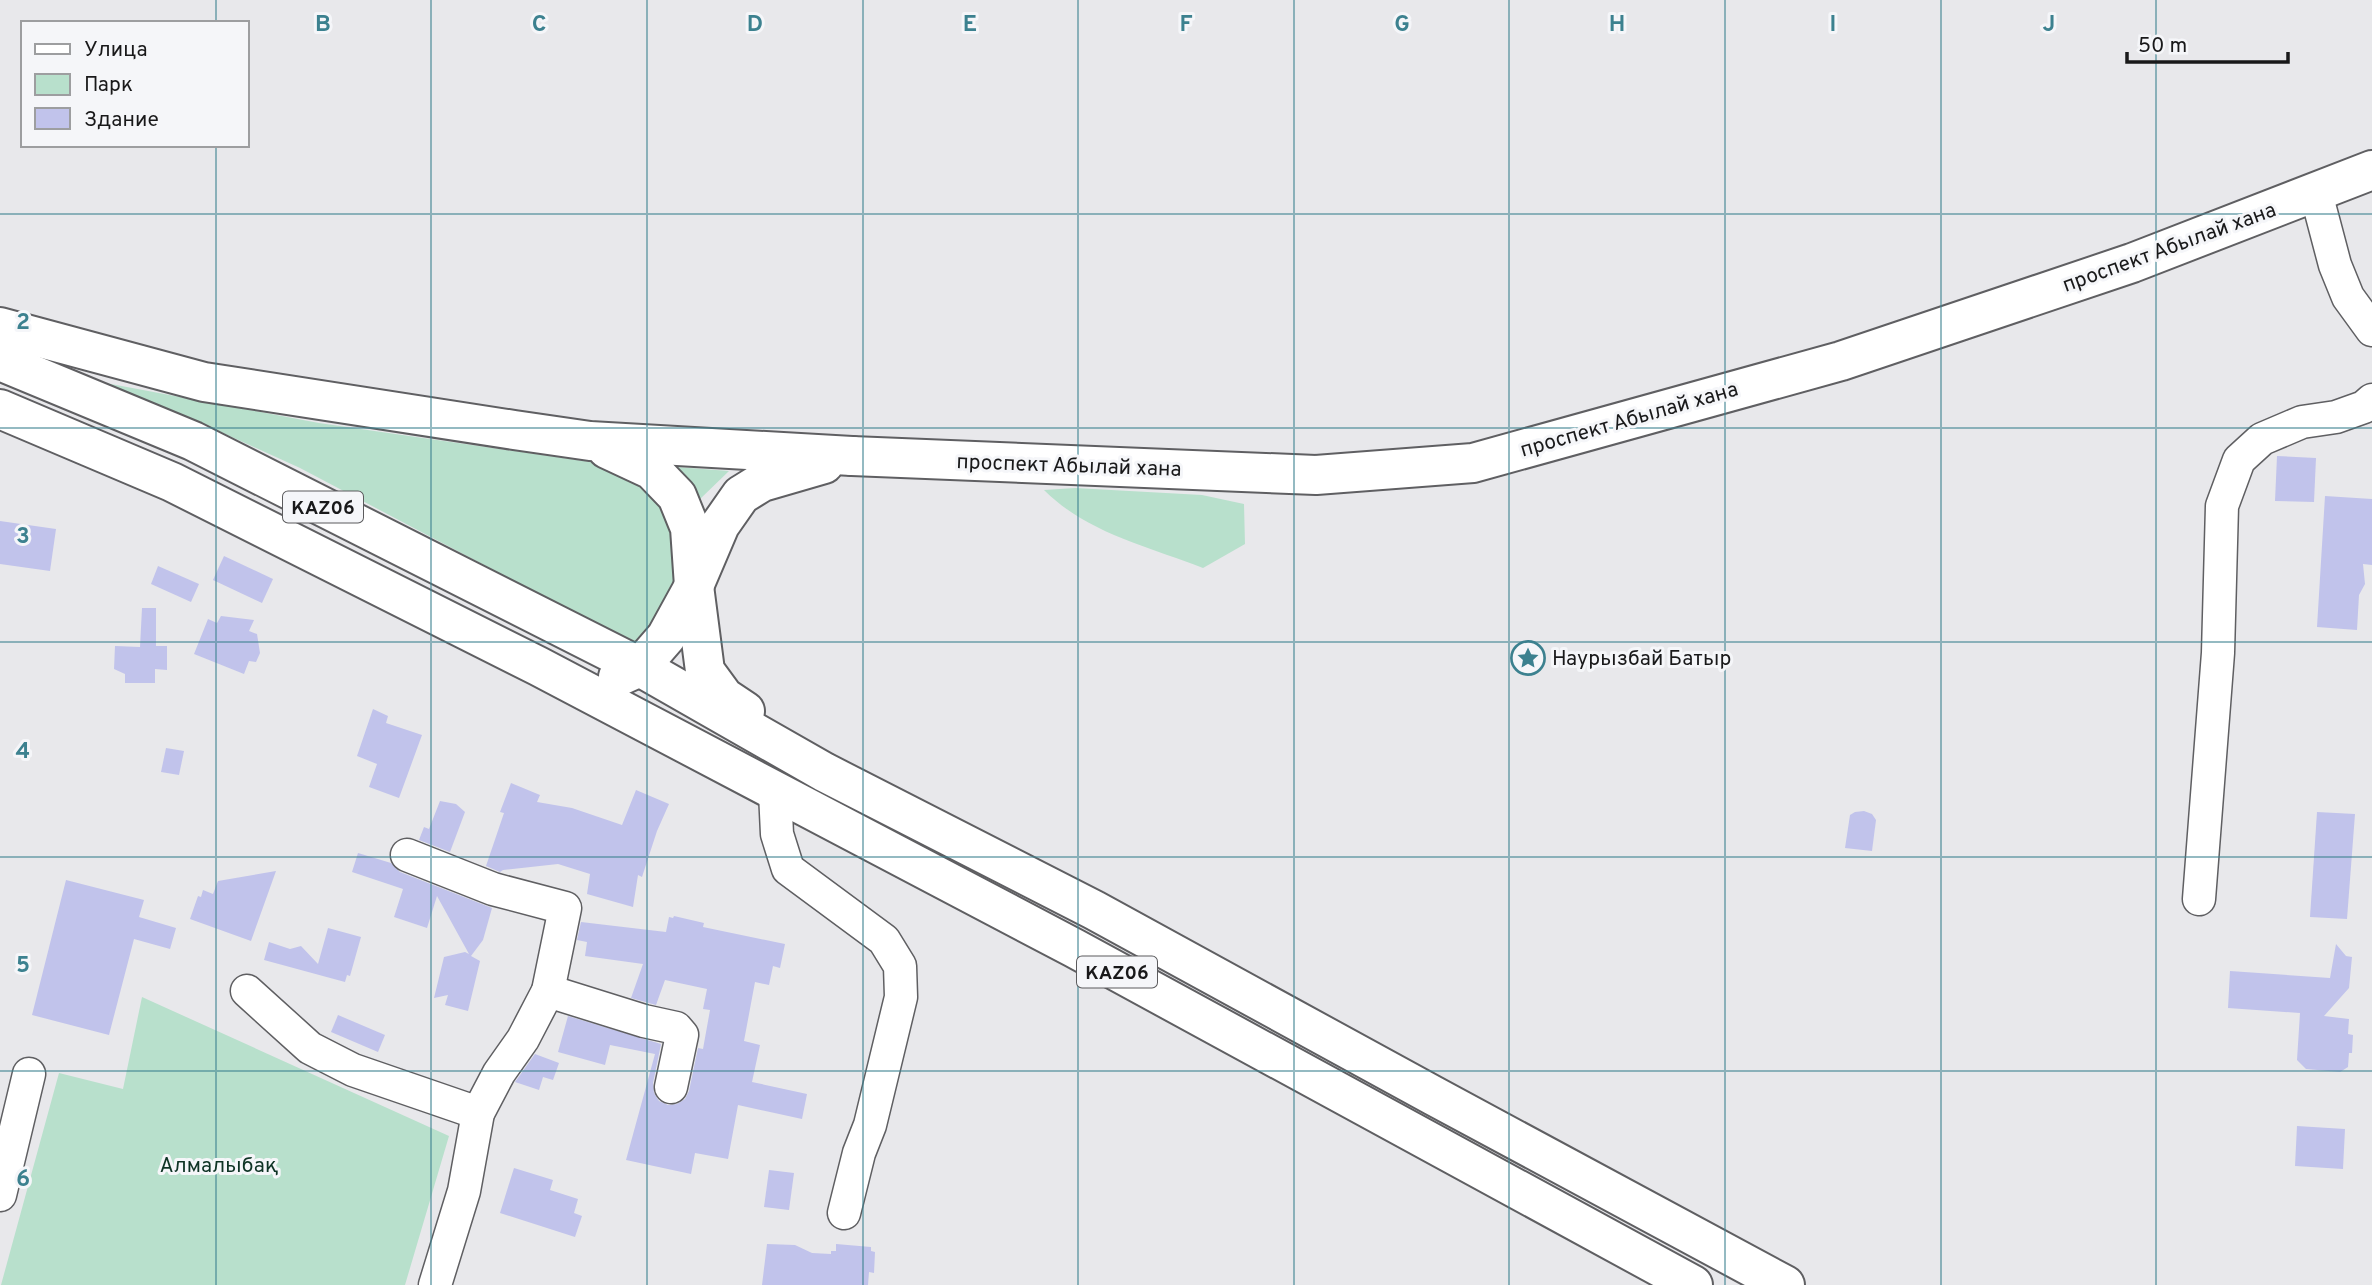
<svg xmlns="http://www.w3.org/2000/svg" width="2372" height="1285" viewBox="0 0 2372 1285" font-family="Overpass,sans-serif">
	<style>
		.green { fill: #b8e0cc }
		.building { fill: #c1c3eb }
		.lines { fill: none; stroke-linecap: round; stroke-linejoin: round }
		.minor-casing { stroke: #5f5f62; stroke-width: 35 }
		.major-casing { stroke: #5f5f62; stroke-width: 42 }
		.highway-casing { stroke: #5f5f62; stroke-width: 42 }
		.minor { stroke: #fff; stroke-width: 32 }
		.major { stroke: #fff; stroke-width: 38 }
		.highway { stroke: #fff; stroke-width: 38 }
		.grid { fill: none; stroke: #3c818f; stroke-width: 2; stroke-opacity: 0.55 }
		.labels { text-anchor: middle; stroke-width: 6; stroke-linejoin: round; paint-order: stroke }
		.shield { fill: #f5f6f9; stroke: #5b5b5d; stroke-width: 2 }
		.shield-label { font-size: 19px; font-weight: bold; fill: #19191a }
		.street-label { font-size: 21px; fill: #19191a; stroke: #f5f6f9 }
		.poi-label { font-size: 21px; fill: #19191a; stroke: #f5f6f9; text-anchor: start }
		.park-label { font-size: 21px; fill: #0e3425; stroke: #f5f6f9 }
		.grid-label { font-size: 23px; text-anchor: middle; font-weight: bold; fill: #3c818f; stroke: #f5f6f9; stroke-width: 6; stroke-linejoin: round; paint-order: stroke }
	</style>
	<rect width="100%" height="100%" fill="#e8e8eb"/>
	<!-- green -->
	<g class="green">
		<path d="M 95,381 L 319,423 L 598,463 L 623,472 L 648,492 L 667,516 L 677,556 L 675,581 L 648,632 L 634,644 L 300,468 L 190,418 Z"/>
		<path d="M 677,467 L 729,471 L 699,500 Z"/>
		<path d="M 1075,488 L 1202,495 L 1244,504 L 1245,544 L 1203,568 C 1147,546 1087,533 1044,490 Z"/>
		<path d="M 142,997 L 449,1136 L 405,1285 L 1,1285 L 59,1073 L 123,1089 Z"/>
	</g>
	<!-- building -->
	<g class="building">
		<path d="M 2277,456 L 2316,458 L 2314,502 L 2275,501 Z"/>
		<path d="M 2325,496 L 2372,499 L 2372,565 L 2363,564 L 2365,584 L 2359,595 L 2357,630 L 2317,627 Z"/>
		<path d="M 0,521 L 56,529 L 50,571 L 0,564 Z"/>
		<path d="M 224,556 L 273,579 L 262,603 L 213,580 Z"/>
		<path d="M 158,566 L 199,584 L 191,602 L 151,584 Z"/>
		<path d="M 142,608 L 156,608 L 156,646 L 167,646 L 167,670 L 155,669 L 155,683 L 125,683 L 125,674 L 114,669 L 115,646 L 140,647 Z"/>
		<path d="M 221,616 L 254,620 L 249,631 L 257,634 L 260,653 L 256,662 L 249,661 L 244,674 L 194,654 L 208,619 L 217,623 Z"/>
		<path d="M 373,709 L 388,716 L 386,723 L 422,735 L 399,798 L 369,787 L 377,764 L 357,756 Z"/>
		<path d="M 166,748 L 184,751 L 179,775 L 161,772 Z"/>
		<path d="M 511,783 L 540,795 L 537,802 L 572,808 L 622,825 L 636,790 L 669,804 L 657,831 L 642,877 L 638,875 L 633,907 L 587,894 L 590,874 L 558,864 L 503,870 L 500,872 L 486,866 L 504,813 L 500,812 Z"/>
		<path d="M 440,801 L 456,804 L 465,812 L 450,852 L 419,840 L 424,827 L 429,829 Z"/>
		<path d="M 1864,811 L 1872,814 L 1876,820 L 1872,851 L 1845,848 L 1850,815 L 1855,812 Z"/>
		<path d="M 2317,812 L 2355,814 L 2347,919 L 2310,917 Z"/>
		<path d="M 358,853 L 391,863 L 400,872 L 492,908 L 483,940 L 471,956 L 480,961 L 468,1011 L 445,1005 L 448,995 L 434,998 L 444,957 L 465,952 L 469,954 L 437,896 L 427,928 L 394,917 L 403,889 L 352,872 Z"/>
		<path d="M 276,871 L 251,941 L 190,919 L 198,896 L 201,897 L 203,890 L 213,894 L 218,881 Z"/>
		<path d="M 66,880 L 144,900 L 139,917 L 176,928 L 170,949 L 134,939 L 109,1035 L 32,1015 Z"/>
		<path d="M 674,916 L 704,923 L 703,927 L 785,944 L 780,968 L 773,966 L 769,985 L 755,982 L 744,1041 L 760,1045 L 752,1082 L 807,1094 L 802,1119 L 738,1105 L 728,1159 L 695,1153 L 691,1174 L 626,1160 L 655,1054 L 610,1045 L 605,1065 L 558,1052 L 568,1016 L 661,1044 L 653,1083 L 654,1093 L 659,1101 L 668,1105 L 677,1104 L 685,1099 L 689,1091 L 698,1048 L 703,1049 L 710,1010 L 703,1009 L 707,989 L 665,980 L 656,1005 L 631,998 L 643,964 L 585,956 L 587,942 L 577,940 L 581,922 L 666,932 L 669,917 L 673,918 Z"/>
		<path d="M 328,928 L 361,937 L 350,976 L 347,975 L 345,982 L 264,960 L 269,942 L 290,949 L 301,946 L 318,964 Z"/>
		<path d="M 2336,944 L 2346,956 L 2352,957 L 2349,988 L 2324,1016 L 2349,1019 L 2348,1034 L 2353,1035 L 2352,1053 L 2349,1053 L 2348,1067 L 2340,1072 L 2306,1069 L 2297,1060 L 2300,1013 L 2228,1008 L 2230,971 L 2330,978 Z"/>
		<path d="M 338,1015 L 385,1035 L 378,1052 L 331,1032 Z"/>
		<path d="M 535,1054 L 559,1063 L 553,1080 L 543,1077 L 539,1090 L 515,1082 Z"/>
		<path d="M 2297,1126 L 2345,1129 L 2343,1169 L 2295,1166 Z"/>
		<path d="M 514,1168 L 553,1180 L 550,1190 L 578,1199 L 574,1213 L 582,1216 L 575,1237 L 500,1213 Z"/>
		<path d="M 769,1170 L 794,1173 L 789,1210 L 764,1207 Z"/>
		<path d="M 767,1244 L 795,1245 L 812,1253 L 831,1254 L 831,1251 L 836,1251 L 836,1244 L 871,1247 L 871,1251 L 875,1252 L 874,1273 L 869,1272 L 868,1285 L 762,1285 Z"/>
	</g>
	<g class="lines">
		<!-- minor casing -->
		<g class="minor-casing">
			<g id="minor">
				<path d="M 2316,193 L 2335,265 L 2348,297 L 2372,330"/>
				<path d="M 775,792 L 777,834 L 788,869 L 884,940 L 900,966 L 901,997 L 870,1125 L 859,1153 L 844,1213"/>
				<path d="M 407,855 L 493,889 L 565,908 L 548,991 L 523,1039 L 499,1073 L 478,1113 L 464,1191 L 435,1285"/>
				<path d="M 2199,899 L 2218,653 L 2222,506 L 2239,460 L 2262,439 L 2302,422 L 2336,417 L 2364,407 L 2372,400"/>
				<path d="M 247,991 L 310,1048 L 353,1070 L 478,1113"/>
				<path d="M 548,991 L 644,1021 L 676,1028 L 682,1035 L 671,1087"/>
				<path d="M 0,1195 L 29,1074"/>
			</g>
		</g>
		<!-- major casing -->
		<g class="major-casing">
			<path id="major" d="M 852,456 L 1316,475 L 1473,463 L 1841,361 L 2132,263 L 2372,170"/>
		</g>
		<!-- highway casing -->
		<g class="highway-casing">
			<g id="highway">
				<path d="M 0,327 L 204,382 L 514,430 L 590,441 L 852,456"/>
				<path d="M 0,361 L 193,441 L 640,667 L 824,772 L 1094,910 L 1434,1096 L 1785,1285"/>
				<path d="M 0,409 L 172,482 L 538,666 L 1074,948 L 1693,1285"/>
				<path d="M 607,449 L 652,470 L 677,496 L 690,528 L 694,586 L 705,671 L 724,697 L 745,711"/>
				<path d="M 618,677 L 640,667 L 666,637 L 694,586 L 720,525 L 741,495 L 762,482 L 824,464"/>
			</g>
		</g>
		<!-- minor -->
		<use href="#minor" class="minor"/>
		<!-- major -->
		<use href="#major" class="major"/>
		<!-- highway -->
		<use href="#highway" class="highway"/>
	</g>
	<!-- grid -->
	<path class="grid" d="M 216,0 L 216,23M 431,0 L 431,1285M 647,0 L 647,1285M 863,0 L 863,1285M 1078,0 L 1078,1285M 1294,0 L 1294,1285M 1509,0 L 1509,1285M 1725,0 L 1725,1285M 1941,0 L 1941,1285M 2156,0 L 2156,1285M 216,145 L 216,1285M 0,214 L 2372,214M 0,428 L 2372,428M 0,642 L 2372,642M 0,857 L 2372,857M 0,1071 L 2372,1071"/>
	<!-- icons -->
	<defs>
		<g id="sight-ring" transform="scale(1.75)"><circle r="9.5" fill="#f5f6f9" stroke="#3c818f" stroke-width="1.5"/><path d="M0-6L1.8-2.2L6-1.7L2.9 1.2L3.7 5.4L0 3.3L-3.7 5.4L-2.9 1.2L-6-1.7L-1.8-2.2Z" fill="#3c818f"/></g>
	</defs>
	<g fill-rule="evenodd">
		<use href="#sight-ring" x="1528" y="658"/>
	</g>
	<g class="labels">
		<!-- shield labels -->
		<g class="shield">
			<rect x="283" y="491.5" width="80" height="31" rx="5"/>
			<rect x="1077" y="956.5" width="80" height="31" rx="5"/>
		</g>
		<g class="shield-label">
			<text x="323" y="514">KАZ06</text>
			<text x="1117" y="979">KАZ06</text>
		</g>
		<!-- street labels -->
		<g class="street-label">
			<text transform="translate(2169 247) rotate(-20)" y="7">проспект Абылай хана</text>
			<text transform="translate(1629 419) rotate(-16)" y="7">проспект Абылай хана</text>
			<text transform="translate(1069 465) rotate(2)" y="7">проспект Абылай хана</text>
		</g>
		<!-- poi labels -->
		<g class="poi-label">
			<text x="1552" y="665">Наурызбай Батыр</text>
		</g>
		<!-- park labels -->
		<g class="park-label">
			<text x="219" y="1172">Алмалыбақ</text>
		</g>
	</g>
	<g class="grid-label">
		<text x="323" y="31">B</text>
		<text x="539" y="31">C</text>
		<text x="755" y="31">D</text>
		<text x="970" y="31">E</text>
		<text x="1186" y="31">F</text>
		<text x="1402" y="31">G</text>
		<text x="1617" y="31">H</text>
		<text x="1833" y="31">I</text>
		<text x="2049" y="31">J</text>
		<text x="23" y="329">2</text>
		<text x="23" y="543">3</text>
		<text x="23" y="758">4</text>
		<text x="23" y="972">5</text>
		<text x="23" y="1186">6</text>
	</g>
	<!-- legend -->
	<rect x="21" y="21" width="228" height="126" fill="#f5f6f9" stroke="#9d9ea0" stroke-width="2"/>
	<rect x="35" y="44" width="35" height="10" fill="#ffffff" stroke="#9d9ea0" stroke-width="2"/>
	<text x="84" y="56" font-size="21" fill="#19191a">Улица</text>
	<rect x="35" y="74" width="35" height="21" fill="#b8e0cc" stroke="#9d9ea0" stroke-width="2"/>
	<text x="84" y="91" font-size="21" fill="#19191a">Парк</text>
	<rect x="35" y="108" width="35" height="21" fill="#c1c3eb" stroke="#9d9ea0" stroke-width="2"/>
	<text x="84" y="126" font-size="21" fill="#19191a">Здание</text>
	<!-- scale -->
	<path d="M2127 52v10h161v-10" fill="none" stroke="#19191a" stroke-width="3.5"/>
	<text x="2138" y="52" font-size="21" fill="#19191a" stroke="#f5f6f9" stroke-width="5" paint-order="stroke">50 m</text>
</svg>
